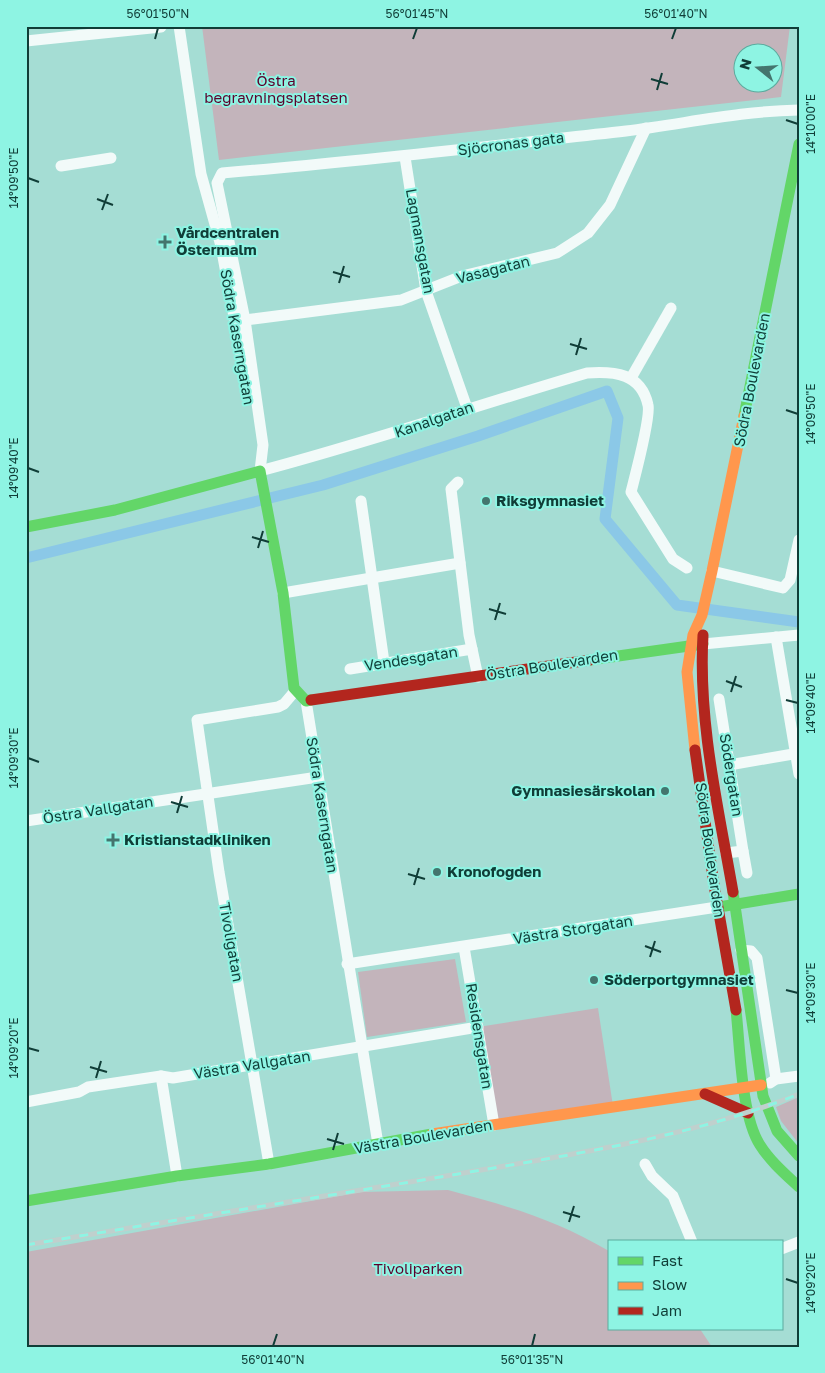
<svg xmlns="http://www.w3.org/2000/svg" width="825" height="1373" viewBox="0 0 825 1373" font-family="'Golos Text',sans-serif">
	<style>
		.green { fill: #c3b4bb; fill-rule: evenodd }
		.lines { fill: none; stroke-linecap: round; stroke-linejoin: round }
		.canal { stroke: #8bc8e7; stroke-width: 11 }
		.street { stroke: #f2faf9; stroke-width: 11 }
		.fast { stroke: #63d668; stroke-width: 11 }
		.slow { stroke: #ff974d; stroke-width: 11 }
		.jam { stroke: #b3261e; stroke-width: 11 }
		.rail-casing { stroke: #bfd0cd; stroke-width: 5 }
		.rail { stroke: #8ef4e3; stroke-width: 3; stroke-dasharray: 9; stroke-linecap: butt }
		.ticks { fill: none; stroke: #103d37; stroke-width: 2 }
		.poi-dot { fill: #44756e; stroke: #8ef4e3; stroke-width: 2 }
		.labels { text-anchor: middle; stroke-width: 4; stroke-linejoin: round; paint-order: stroke }
		.park-label { font-size: 15px; fill: #5c002b; stroke: #8ef4e3 }
		.street-label { font-size: 15px; fill: #103d37; stroke: #8ef4e3 }
		.poi-label { font-size: 15px; font-weight: bold; fill: #103d37; stroke: #8ef4e3; text-anchor: start }
		.neatline { fill: none; stroke: #103d37; stroke-width: 2 }
		.ticks-label { font-size: 12px; text-anchor: middle; fill: #103d37 }
	</style>
	<rect width="100%" height="100%" fill="#a5ddd4"/>
	<!-- green -->
	<g class="green">
		<path d="M 202,26 L 790,26 L 781,97 L 219,160 ZM 742,52 L 772,52 L 772,82 L 742,82 Z"/>
		<path d="M 455,959 L 466,1022 L 367,1037 L 358,972 Z"/>
		<path d="M 598,1008 L 613,1106 L 494,1125 L 478,1027 Z"/>
		<path d="M 799,1097 L 799,1144 L 781,1121 L 776,1107 Z"/>
		<path d="M 448,1190 C 508,1206 554,1219 609,1251 L 609,1329 L 700,1329 L 712,1347 L 26,1347 L 26,1252 L 361,1192 Z"/>
	</g>
	<g class="lines">
		<!-- canal -->
		<path class="canal" d="M 26,558 L 323,485 L 478,436 L 607,391 L 618,418 L 605,519 L 677,605 L 799,622"/>
		<!-- street -->
		<g class="street">
			<path d="M 179,26 L 201,174 L 221,246 L 248,393"/>
			<path d="M 26,41 L 161,27"/>
			<path d="M 405,157 L 426,291 L 467,408"/>
			<path d="M 61,166 L 111,158"/>
			<path d="M 245,320 L 401,300 L 462,276 L 557,253 L 588,233 L 610,205 L 646,128"/>
			<path d="M 631,378 L 671,308"/>
			<path d="M 260,471 L 263,445 L 245,320 L 217,183 L 222,173 C 357,162 491,146 626,131 C 684,124 740,111 799,110"/>
			<path d="M 260,471 C 370,442 478,405 587,373 C 614,371 641,373 648,405 C 651,417 635,476 631,492 L 673,559 L 687,568"/>
			<path d="M 458,482 L 451,489 L 469,635 L 478,677"/>
			<path d="M 361,501 L 384,662"/>
			<path d="M 712,571 L 783,588 L 790,580 L 799,540"/>
			<path d="M 283,593 L 460,563"/>
			<path d="M 776,637 L 799,774"/>
			<path d="M 703,644 L 799,635"/>
			<path d="M 350,669 L 472,649"/>
			<path d="M 719,699 L 743,851 L 726,853"/>
			<path d="M 306,701 L 378,1144"/>
			<path d="M 729,765 L 799,753"/>
			<path d="M 26,821 L 318,777"/>
			<path d="M 743,851 L 747,873"/>
			<path d="M 464,947 L 494,1125"/>
			<path d="M 741,950 L 751,951 L 757,958 L 776,1079"/>
			<path d="M 347,964 L 717,907"/>
			<path d="M 161,1076 L 177,1176"/>
			<path d="M 770,1083 L 776,1079 L 799,1076"/>
			<path d="M 26,1102 L 79,1092 L 88,1087 L 161,1076 L 173,1078 L 478,1027"/>
			<path d="M 269,1164 L 219,872 L 197,720 L 278,707 L 284,704 L 295,691"/>
			<path d="M 645,1164 L 652,1176 L 673,1196 L 692,1242"/>
			<path d="M 781,1249 L 799,1242"/>
		</g>
		<!-- fast -->
		<g class="fast">
			<path d="M 744,416 L 799,144"/>
			<path d="M 26,527 L 115,510 L 260,471 L 283,593 L 294,688 L 306,701 L 311,700"/>
			<path d="M 590,660 L 703,644"/>
			<path d="M 733,892 L 763,1096 L 777,1131 L 799,1156"/>
			<path d="M 725,906 L 799,894"/>
			<path d="M 736,1010 C 740,1045 741,1116 760,1145 C 770,1161 785,1174 799,1187"/>
			<path d="M 26,1201 L 177,1176 L 269,1164 L 432,1134"/>
		</g>
		<!-- slow -->
		<g class="slow">
			<path d="M 695,750 L 687,672 L 693,635 L 702,615 L 712,571 L 744,416"/>
			<path d="M 432,1134 L 761,1085"/>
		</g>
		<!-- jam -->
		<g class="jam">
			<path d="M 703,635 C 698,722 718,806 733,892"/>
			<path d="M 311,700 L 590,660"/>
			<path d="M 695,750 L 714,885 L 736,1010"/>
			<path d="M 705,1094 L 748,1113"/>
		</g>
		<!-- rail casing -->
		<g class="rail-casing">
			<path id="rail" d="M 26,1245 C 168,1221 310,1199 452,1175 C 568,1155 689,1138 799,1094"/>
		</g>
		<!-- rail -->
		<use href="#rail" class="rail"/>
	</g>
	<!-- ticks -->
	<path class="ticks" d="M 155,39 L 158,28M 413,39 L 417,28M 672,39 L 676,28M 651,79 L 668,84M 657,90 L 662,73M 786,120 L 798,124M 28,178 L 39,182M 97,199 L 113,205M 102,210 L 108,194M 333,272 L 350,277M 339,283 L 344,266M 570,344 L 587,349M 576,355 L 581,338M 786,410 L 798,414M 28,468 L 39,472M 252,537 L 269,542M 258,548 L 263,531M 489,609 L 506,614M 495,620 L 500,603M 726,681 L 742,687M 731,692 L 736,676M 786,700 L 798,703M 28,758 L 39,762M 171,802 L 188,807M 177,813 L 182,796M 408,874 L 425,879M 414,885 L 419,868M 645,946 L 661,952M 650,957 L 655,941M 786,990 L 798,993M 28,1048 L 39,1051M 90,1067 L 107,1072M 96,1078 L 101,1061M 327,1139 L 344,1144M 333,1150 L 338,1133M 563,1212 L 580,1217M 569,1222 L 574,1206M 786,1279 L 798,1283M 273,1346 L 277,1334M 532,1346 L 535,1334"/>
	<!-- markers -->
	<g class="poi-dot">
		<path d="M162.5 234.5h5v5h5v5h-5v5h-5v-5h-5v-5h5z"/>
		<circle cx="486" cy="501" r="5"/>
		<circle cx="665" cy="791" r="5"/>
		<path d="M110.5 832.5h5v5h5v5h-5v5h-5v-5h-5v-5h5z"/>
		<circle cx="437" cy="872" r="5"/>
		<circle cx="594" cy="980" r="5"/>
	</g>
	<g class="labels">
		<!-- park labels -->
		<g class="park-label">
			<text x="276" y="86">Östra<tspan x="276" dy="17">begravningsplatsen</tspan></text>
			<text x="418" y="1274">Tivoliparken</text>
		</g>
		<!-- street labels -->
		<g class="street-label">
			<text transform="translate(511 144) rotate(-7)" y="5">Sjöcronas gata</text>
			<text transform="translate(420 241) rotate(80)" y="5">Lagmansgatan</text>
			<text transform="translate(493 270) rotate(-14)" y="5">Vasagatan</text>
			<text transform="translate(237 337) rotate(80)" y="5">Södra Kaserngatan</text>
			<text transform="translate(752 380) rotate(-79)" y="5">Södra Boulevarden</text>
			<text transform="translate(434 420) rotate(-19)" y="5">Kanalgatan</text>
			<text transform="translate(411 659) rotate(-9)" y="5">Vendesgatan</text>
			<text transform="translate(552 665) rotate(-9)" y="5">Östra Boulevarden</text>
			<text transform="translate(731 775) rotate(81)" y="5">Södergatan</text>
			<text transform="translate(322 805) rotate(81)" y="5">Södra Kaserngatan</text>
			<text transform="translate(98 810) rotate(-9)" y="5">Östra Vallgatan</text>
			<text transform="translate(710 850) rotate(82)" y="5">Södra Boulevarden</text>
			<text transform="translate(573 930) rotate(-9)" y="5">Västra Storgatan</text>
			<text transform="translate(231 942) rotate(80)" y="5">Tivoligatan</text>
			<text transform="translate(479 1036) rotate(81)" y="5">Residensgatan</text>
			<text transform="translate(252 1065) rotate(-9)" y="5">Västra Vallgatan</text>
			<text transform="translate(423 1137) rotate(-10)" y="5">Västra Boulevarden</text>
		</g>
		<!-- poi labels -->
		<g class="poi-label">
			<text x="176" y="238">Vårdcentralen<tspan x="176" dy="17">Östermalm</tspan></text>
			<text x="496" y="506">Riksgymnasiet</text>
			<text x="655" y="796" text-anchor="end">Gymnasiesärskolan</text>
			<text x="124" y="845">Kristianstadkliniken</text>
			<text x="447" y="877">Kronofogden</text>
			<text x="604" y="985">Söderportgymnasiet</text>
		</g>
	</g>
	<!-- border -->
	<rect width="825" height="1373" fill="none" stroke="#8ef4e3" stroke-width="55"/>
	<!-- legend -->
	<rect x="608" y="1240" width="175" height="90" fill="#8ef4e3" stroke="#5cab9e"/>
	<rect x="618" y="1257" width="25" height="8" fill="#63d668" stroke="#5cab9e"/>
	<text x="652" y="1266" font-size="15" fill="#103d37">Fast</text>
	<rect x="618" y="1282" width="25" height="8" fill="#ff974d" stroke="#5cab9e"/>
	<text x="652" y="1290" font-size="15" fill="#103d37">Slow</text>
	<rect x="618" y="1307" width="25" height="8" fill="#b3261e" stroke="#5cab9e"/>
	<text x="652" y="1316" font-size="15" fill="#103d37">Jam</text>
	<!-- north arrow -->
	<g transform="translate(758 68) rotate(287)"><circle r="24" fill="#8ef4e3" stroke="#5cab9e"/>
	<path d="M0-4L9 19L0 12L-9 19Z" fill="#44756e"/>
	<text y="-8" font-size="14" font-weight="bold" text-anchor="middle" fill="#103d37">N</text>
	</g>
	<rect x="28" y="28" width="770" height="1318" class="neatline"/>
	<g class="ticks-label">
		<text x="158" y="18">56°01'50"N</text>
		<text x="417" y="18">56°01'45"N</text>
		<text x="676" y="18">56°01'40"N</text>
		<text transform="translate(811 124) rotate(-90)" y="4">14°10'00"E</text>
		<text transform="translate(14 178) rotate(-90)" y="4">14°09'50"E</text>
		<text transform="translate(811 414) rotate(-90)" y="4">14°09'50"E</text>
		<text transform="translate(14 468) rotate(-90)" y="4">14°09'40"E</text>
		<text transform="translate(811 703) rotate(-90)" y="4">14°09'40"E</text>
		<text transform="translate(14 758) rotate(-90)" y="4">14°09'30"E</text>
		<text transform="translate(811 993) rotate(-90)" y="4">14°09'30"E</text>
		<text transform="translate(14 1048) rotate(-90)" y="4">14°09'20"E</text>
		<text transform="translate(811 1283) rotate(-90)" y="4">14°09'20"E</text>
		<text x="273" y="1364">56°01'40"N</text>
		<text x="532" y="1364">56°01'35"N</text>
	</g>
</svg>
